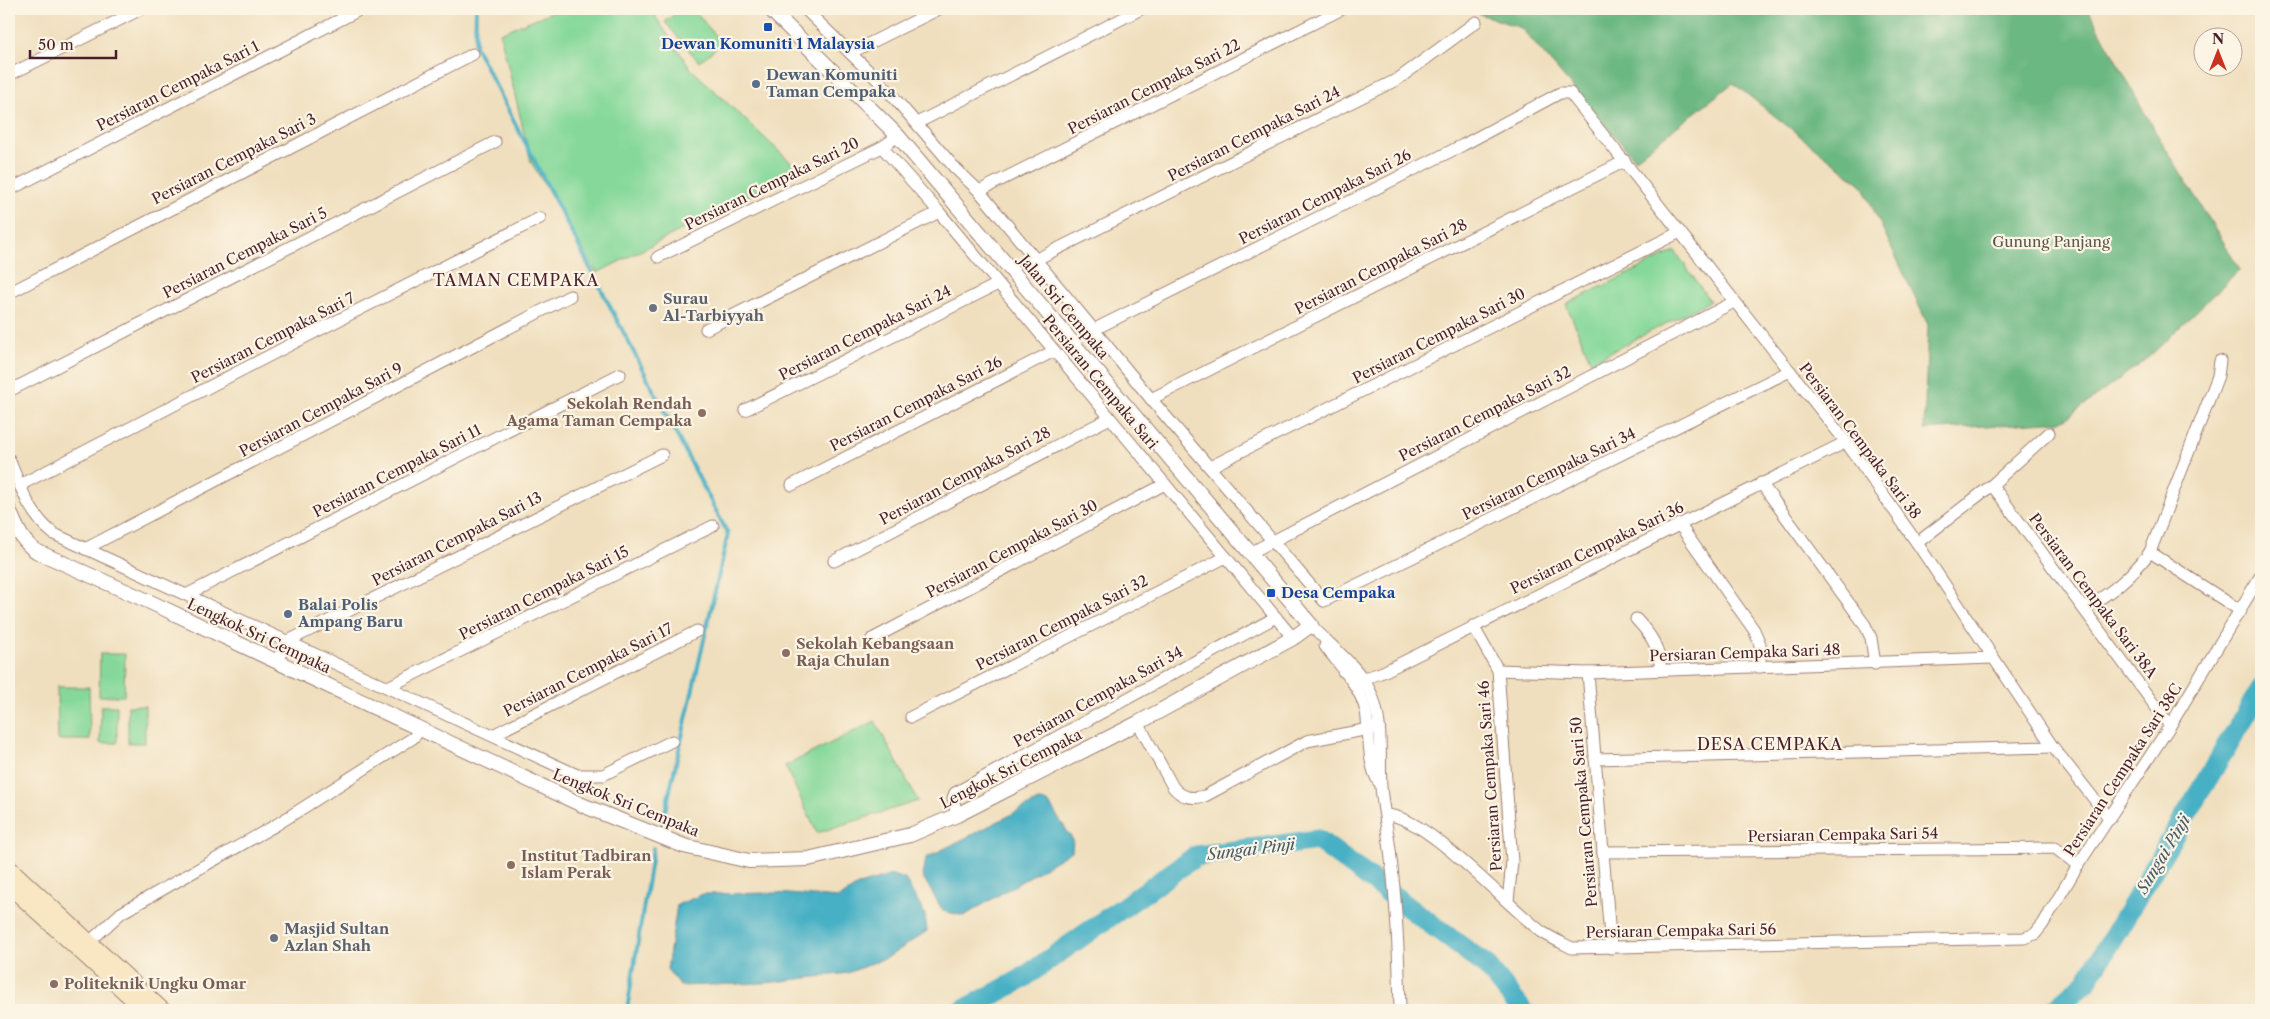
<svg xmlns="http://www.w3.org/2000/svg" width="2270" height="1019" viewBox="0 0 2270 1019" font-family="'Libre Caslon Text',serif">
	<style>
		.green { fill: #85d89a; stroke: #687c62 }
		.forest { fill: #6cb882; stroke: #5b6c56 }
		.water { fill: #46b0c5; stroke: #486878 }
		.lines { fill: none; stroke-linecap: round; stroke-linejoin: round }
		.stream { stroke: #46b0c5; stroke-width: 4 }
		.river { stroke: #46b0c5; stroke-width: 21 }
		.minor-casing { stroke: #9d7f74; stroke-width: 13 }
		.tertiary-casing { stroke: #9d7f74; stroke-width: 16 }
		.secondary-casing { stroke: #9d7f74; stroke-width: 18 }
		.minor { stroke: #fff; stroke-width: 11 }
		.tertiary { stroke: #fff; stroke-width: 14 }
		.secondary { stroke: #f9e7c3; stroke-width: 16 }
		.transit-dot { fill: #1a4fb4; stroke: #fcf5e5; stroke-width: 2 }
		.service-dot { fill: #5c6f8a; stroke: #fcf5e5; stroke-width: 2 }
		.worship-dot { fill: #6b7280; stroke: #fcf5e5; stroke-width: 2 }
		.education-dot { fill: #8d6e63; stroke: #fcf5e5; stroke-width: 2 }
		.labels { text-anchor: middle; stroke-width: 4.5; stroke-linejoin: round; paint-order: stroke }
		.transit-label { font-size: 15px; font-weight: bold; fill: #164399; stroke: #fcf5e5 }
		.service-label { font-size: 15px; font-weight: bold; fill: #4e5e75; stroke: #fcf5e5; text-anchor: start }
		.street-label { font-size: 15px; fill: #4a1f2b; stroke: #fcf5e5 }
		.park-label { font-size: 15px; fill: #5c564c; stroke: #fcf5e5 }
		.worship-label { font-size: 15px; font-weight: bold; fill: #5b616d; stroke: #fcf5e5; text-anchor: start }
		.education-label { font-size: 15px; font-weight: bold; fill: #785e54; stroke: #fcf5e5; text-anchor: start }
		.neighbourhood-label { font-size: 16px; letter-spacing: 1px; fill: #4a1f2b; stroke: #fcf5e5 }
		.water-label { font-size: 16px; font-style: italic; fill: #485969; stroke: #fcf5e5 }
	</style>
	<rect width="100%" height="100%" fill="#fcf5e5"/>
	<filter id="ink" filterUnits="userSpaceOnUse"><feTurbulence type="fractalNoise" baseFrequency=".02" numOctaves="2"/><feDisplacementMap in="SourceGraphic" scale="10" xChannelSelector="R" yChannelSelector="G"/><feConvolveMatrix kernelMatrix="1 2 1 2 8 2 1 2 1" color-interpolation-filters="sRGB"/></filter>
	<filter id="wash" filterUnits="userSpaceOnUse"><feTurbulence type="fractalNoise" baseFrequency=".0096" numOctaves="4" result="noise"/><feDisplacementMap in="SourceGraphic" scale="20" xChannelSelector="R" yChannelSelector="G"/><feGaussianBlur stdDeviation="1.12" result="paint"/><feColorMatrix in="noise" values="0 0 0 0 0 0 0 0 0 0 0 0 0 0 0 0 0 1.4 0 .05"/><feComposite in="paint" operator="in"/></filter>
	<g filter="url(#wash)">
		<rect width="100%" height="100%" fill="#f0dfbe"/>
		<!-- green -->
		<g class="green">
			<path d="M 559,9 L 664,9 L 655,16 L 691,69 L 799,170 L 597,273 L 531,162 L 500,33 Z"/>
			<path d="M 681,9 L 693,9 L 722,43 L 699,62 L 665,22 Z"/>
			<path d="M 1675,251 L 1710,301 L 1591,362 L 1566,304 Z"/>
			<path d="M 100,654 L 125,654 L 124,696 L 99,696 Z"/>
			<path d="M 57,687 L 89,687 L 90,740 L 58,740 Z"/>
			<path d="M 101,706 L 117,706 L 117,743 L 100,743 Z"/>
			<rect x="128" y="706" width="17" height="37"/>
			<path d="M 875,721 L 918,801 L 817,833 L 785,766 Z"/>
		</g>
		<!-- forest -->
		<path class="forest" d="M 1465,9 L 2088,9 L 2152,126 L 2240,269 L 2150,356 L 2063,421 L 1924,430 L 1928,325 L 1862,185 L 1733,83 L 1635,159 L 1521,28 Z"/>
		<!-- water -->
		<g class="water">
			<path d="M 1038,801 L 1048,802 L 1073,840 L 1072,851 L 964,916 L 943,911 L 923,877 L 926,858 Z"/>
			<path d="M 892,875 L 905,879 L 925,915 L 927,931 L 890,956 L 848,973 L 766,983 L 680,986 L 667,969 L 677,905 L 703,894 L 777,893 L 839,898 L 859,885 Z"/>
		</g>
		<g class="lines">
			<!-- stream -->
			<g class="stream">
				<path d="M 476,9 L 475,46 L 728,534 L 662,825"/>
				<path d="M 627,1010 L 653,848"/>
			</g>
			<!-- river -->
			<g class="river">
				<path d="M 964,1010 L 1020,980 L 1196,856 L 1318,840 L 1486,965 L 1522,1010"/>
				<path d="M 2053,1010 L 2086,982 L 2261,689"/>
			</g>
		</g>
	</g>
	<g filter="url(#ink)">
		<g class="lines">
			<!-- minor casing -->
			<g class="minor-casing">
				<g id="minor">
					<path d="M 805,9 L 884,86 L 954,167 L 979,191 L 1151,399 L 1324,601 L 1790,371"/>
					<path d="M 850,53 L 939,9"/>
					<path d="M 9,75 L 141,9"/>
					<path d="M 917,123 L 1141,9"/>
					<path d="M 882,147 L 939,212 L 1293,638"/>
					<path d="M 9,190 L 361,9"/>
					<path d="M 979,191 L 1342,9"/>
					<path d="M 658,257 L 882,147 L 898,136"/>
					<path d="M 1037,259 L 1398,79 L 1476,22"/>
					<path d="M 9,293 L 473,54"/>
					<path d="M 706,329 L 939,212"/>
					<path d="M 1093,330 L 1463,145 L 1560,93 L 1570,93 L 1846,442 L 1917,543 L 2053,747 L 2110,819"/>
					<path d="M 9,391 L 495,142"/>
					<path d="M 1151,399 L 1625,161"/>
					<path d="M 745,410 L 998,284"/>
					<path d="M 9,459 C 20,486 30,516 54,534 L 577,775 L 603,775 L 672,741"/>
					<path d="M 1210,467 L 1680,232"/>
					<path d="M 1761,483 L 1865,625 L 1871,638 L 1875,664"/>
					<path d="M 20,485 L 313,333 L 540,218"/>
					<path d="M 792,485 L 1054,351"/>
					<path d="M 1992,485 L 2170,726"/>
					<path d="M 1679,524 L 1754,630 L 1760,644 L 1760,667"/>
					<path d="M 1917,543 L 1992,485 L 2049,433"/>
					<path d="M 85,549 L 570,296"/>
					<path d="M 2150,552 L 2241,611"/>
					<path d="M 1250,553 L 1734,302"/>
					<path d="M 834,561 L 1110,418"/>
					<path d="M 188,594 L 620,374"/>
					<path d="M 2084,609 C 2112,592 2130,578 2150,552 L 2218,376 L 2220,361"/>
					<path d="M 1636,619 C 1653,637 1658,646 1661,670"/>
					<path d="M 1311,625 C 1331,647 1358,665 1371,693 C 1384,723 1379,756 1381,787 C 1383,811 1389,835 1391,859 C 1397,909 1399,960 1400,1010"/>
					<path d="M 1473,626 L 1498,670 L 1512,862 L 1508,901"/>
					<path d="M 872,639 L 1165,484"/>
					<path d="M 1325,646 C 1340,666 1361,687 1366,712 C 1370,734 1367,762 1378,781"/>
					<path d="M 276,662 L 288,641 L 662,455"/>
					<path d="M 1498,670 L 1588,673 L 1992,658"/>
					<path d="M 1343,671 C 1358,681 1367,678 1383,672 L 1846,442"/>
					<path d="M 1588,673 L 1611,948"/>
					<path d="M 388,687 L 713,526"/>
					<path d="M 911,717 L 1226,557"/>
					<path d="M 1138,723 L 1173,787 C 1182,798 1191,799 1205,796 L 1307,741 L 1379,727"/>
					<path d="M 493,735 L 697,631"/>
					<path d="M 1595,759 L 2053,747"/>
					<path d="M 957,815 L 953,798 L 955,793 L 1276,617"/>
					<path d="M 1386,815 C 1426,815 1507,906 1542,932 C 1551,938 1562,943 1572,948 L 2024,938 L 2035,934 L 2043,924 L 2078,865 L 2170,726 L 2261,575"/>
					<path d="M 1603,852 L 2055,848 L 2078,865"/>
					<path d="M 85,946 L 121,913 L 276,825 L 413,738 L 420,730"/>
				</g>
			</g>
			<!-- tertiary casing -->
			<g class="tertiary-casing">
				<path id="tertiary" d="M 9,510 C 16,526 21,541 36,551 L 150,602 L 582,805 L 684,846 L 749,861 L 808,859 L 910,835 L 957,815 L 1138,723 L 1293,638 L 1311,625 L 898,136 L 770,9"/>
			</g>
			<!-- secondary casing -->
			<g class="secondary-casing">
				<g id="secondary">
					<path d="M 9,868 L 162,1010"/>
					<path d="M 9,885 L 145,1010"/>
				</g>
			</g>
			<!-- minor -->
			<use href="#minor" class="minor"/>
			<!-- tertiary -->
			<use href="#tertiary" class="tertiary"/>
			<!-- secondary -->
			<use href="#secondary" class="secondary"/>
		</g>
	</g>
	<!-- markers -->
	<g class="transit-dot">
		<rect x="763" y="22" width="10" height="10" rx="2.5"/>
		<rect x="1266" y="588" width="10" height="10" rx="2.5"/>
	</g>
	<g class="service-dot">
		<circle cx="756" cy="84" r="5"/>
		<circle cx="288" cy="614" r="5"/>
	</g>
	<g class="worship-dot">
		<circle cx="653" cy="308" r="5"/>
		<circle cx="274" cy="938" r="5"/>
	</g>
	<g class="education-dot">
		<circle cx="702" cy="413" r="5"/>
		<circle cx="786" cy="653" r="5"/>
		<circle cx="511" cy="865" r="5"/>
		<circle cx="54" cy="984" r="5"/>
	</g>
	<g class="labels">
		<!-- transit labels -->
		<g class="transit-label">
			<text x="768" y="49">Dewan Komuniti 1 Malaysia</text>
			<text x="1281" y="598" text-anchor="start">Desa Cempaka</text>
		</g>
		<!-- service labels -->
		<g class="service-label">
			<text x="766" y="80">Dewan Komuniti<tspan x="766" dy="17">Taman Cempaka</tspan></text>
			<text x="298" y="610">Balai Polis<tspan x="298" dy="17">Ampang Baru</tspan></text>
		</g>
		<!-- street labels -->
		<g class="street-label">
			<text transform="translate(178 86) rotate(-27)" y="5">Persiaran Cempaka Sari 1</text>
			<text transform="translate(1154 87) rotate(-27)" y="5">Persiaran Cempaka Sari 22</text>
			<text transform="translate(1254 134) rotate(-27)" y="5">Persiaran Cempaka Sari 24</text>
			<text transform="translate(234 159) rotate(-27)" y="5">Persiaran Cempaka Sari 3</text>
			<text transform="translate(772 184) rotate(-26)" y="5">Persiaran Cempaka Sari 20</text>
			<text transform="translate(1325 197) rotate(-27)" y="5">Persiaran Cempaka Sari 26</text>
			<text transform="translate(245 253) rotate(-27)" y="5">Persiaran Cempaka Sari 5</text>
			<text transform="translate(1381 267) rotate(-27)" y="5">Persiaran Cempaka Sari 28</text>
			<text transform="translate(1064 307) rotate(50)" y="5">Jalan Sri Cempaka</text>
			<text transform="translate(865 333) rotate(-27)" y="5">Persiaran Cempaka Sari 24</text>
			<text transform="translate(1439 336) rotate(-27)" y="5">Persiaran Cempaka Sari 30</text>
			<text transform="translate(273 338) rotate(-27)" y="5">Persiaran Cempaka Sari 7</text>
			<text transform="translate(1100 382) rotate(50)" y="5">Persiaran Cempaka Sari</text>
			<text transform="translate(916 404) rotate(-27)" y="5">Persiaran Cempaka Sari 26</text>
			<text transform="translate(321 410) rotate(-28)" y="5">Persiaran Cempaka Sari 9</text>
			<text transform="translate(1485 414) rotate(-27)" y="5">Persiaran Cempaka Sari 32</text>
			<text transform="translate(1860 441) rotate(53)" y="5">Persiaran Cempaka Sari 38</text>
			<text transform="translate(397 471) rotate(-27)" y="5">Persiaran Cempaka Sari 11</text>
			<text transform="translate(1549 474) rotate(-26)" y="5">Persiaran Cempaka Sari 34</text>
			<text transform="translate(965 476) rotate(-28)" y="5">Persiaran Cempaka Sari 28</text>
			<text transform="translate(457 539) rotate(-27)" y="5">Persiaran Cempaka Sari 13</text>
			<text transform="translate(1597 548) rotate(-26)" y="5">Persiaran Cempaka Sari 36</text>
			<text transform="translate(1012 549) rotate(-28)" y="5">Persiaran Cempaka Sari 30</text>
			<text transform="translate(544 593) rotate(-27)" y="5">Persiaran Cempaka Sari 15</text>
			<text transform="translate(2093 596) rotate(53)" y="5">Persiaran Cempaka Sari 38A</text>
			<text transform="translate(1062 623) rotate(-27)" y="5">Persiaran Cempaka Sari 32</text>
			<text transform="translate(259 636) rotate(25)" y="5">Lengkok Sri Cempaka</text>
			<text transform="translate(1745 653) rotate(-2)" y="5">Persiaran Cempaka Sari 48</text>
			<text transform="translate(588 670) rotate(-27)" y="5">Persiaran Cempaka Sari 17</text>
			<text transform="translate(1098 697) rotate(-29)" y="5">Persiaran Cempaka Sari 34</text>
			<text transform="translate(1011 769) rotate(-27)" y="5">Lengkok Sri Cempaka</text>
			<text transform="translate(2123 770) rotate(-57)" y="5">Persiaran Cempaka Sari 38C</text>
			<text transform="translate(1490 776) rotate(-94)" y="5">Persiaran Cempaka Sari 46</text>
			<text transform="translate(626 803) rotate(22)" y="5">Lengkok Sri Cempaka</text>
			<text transform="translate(1584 812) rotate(-95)" y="5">Persiaran Cempaka Sari 50</text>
			<text transform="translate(1843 835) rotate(-1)" y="5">Persiaran Cempaka Sari 54</text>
			<text transform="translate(1681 931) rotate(-1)" y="5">Persiaran Cempaka Sari 56</text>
		</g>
		<!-- park labels -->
		<g class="park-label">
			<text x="2051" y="247">Gunung Panjang</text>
		</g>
		<!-- worship labels -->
		<g class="worship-label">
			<text x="663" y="304">Surau<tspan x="663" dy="17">Al-Tarbiyyah</tspan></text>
			<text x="284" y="934">Masjid Sultan<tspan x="284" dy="17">Azlan Shah</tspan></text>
		</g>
		<!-- education labels -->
		<g class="education-label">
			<text x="692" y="409" text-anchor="end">Sekolah Rendah<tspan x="692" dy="17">Agama Taman Cempaka</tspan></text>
			<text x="796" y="649">Sekolah Kebangsaan<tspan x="796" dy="17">Raja Chulan</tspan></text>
			<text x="521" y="861">Institut Tadbiran<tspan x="521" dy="17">Islam Perak</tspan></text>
			<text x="64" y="989">Politeknik Ungku Omar</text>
		</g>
		<!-- neighbourhood labels -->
		<g class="neighbourhood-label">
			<text x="516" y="286">TAMAN CEMPAKA</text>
			<text x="1770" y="750">DESA CEMPAKA</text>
		</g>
		<!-- water labels -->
		<g class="water-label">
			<text transform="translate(1251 849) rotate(-7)" y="6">Sungai Pinji</text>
			<text transform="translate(2163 854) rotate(-59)" y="6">Sungai Pinji</text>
		</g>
	</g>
	<!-- margin -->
	<rect width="2270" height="1019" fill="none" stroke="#fcf5e5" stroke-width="30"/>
	<!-- north arrow -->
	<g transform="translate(2218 52)"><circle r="24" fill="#fcf5e5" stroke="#b59f9b"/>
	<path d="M0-4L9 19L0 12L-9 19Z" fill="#c8321e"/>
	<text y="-8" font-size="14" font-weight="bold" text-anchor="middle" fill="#4a1f2b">N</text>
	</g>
	<!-- scale -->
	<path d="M30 50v8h86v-8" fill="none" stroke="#4a1f2b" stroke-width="2.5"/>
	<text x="38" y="50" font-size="15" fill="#4a1f2b" stroke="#fcf5e5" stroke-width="4" paint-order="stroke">50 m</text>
</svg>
